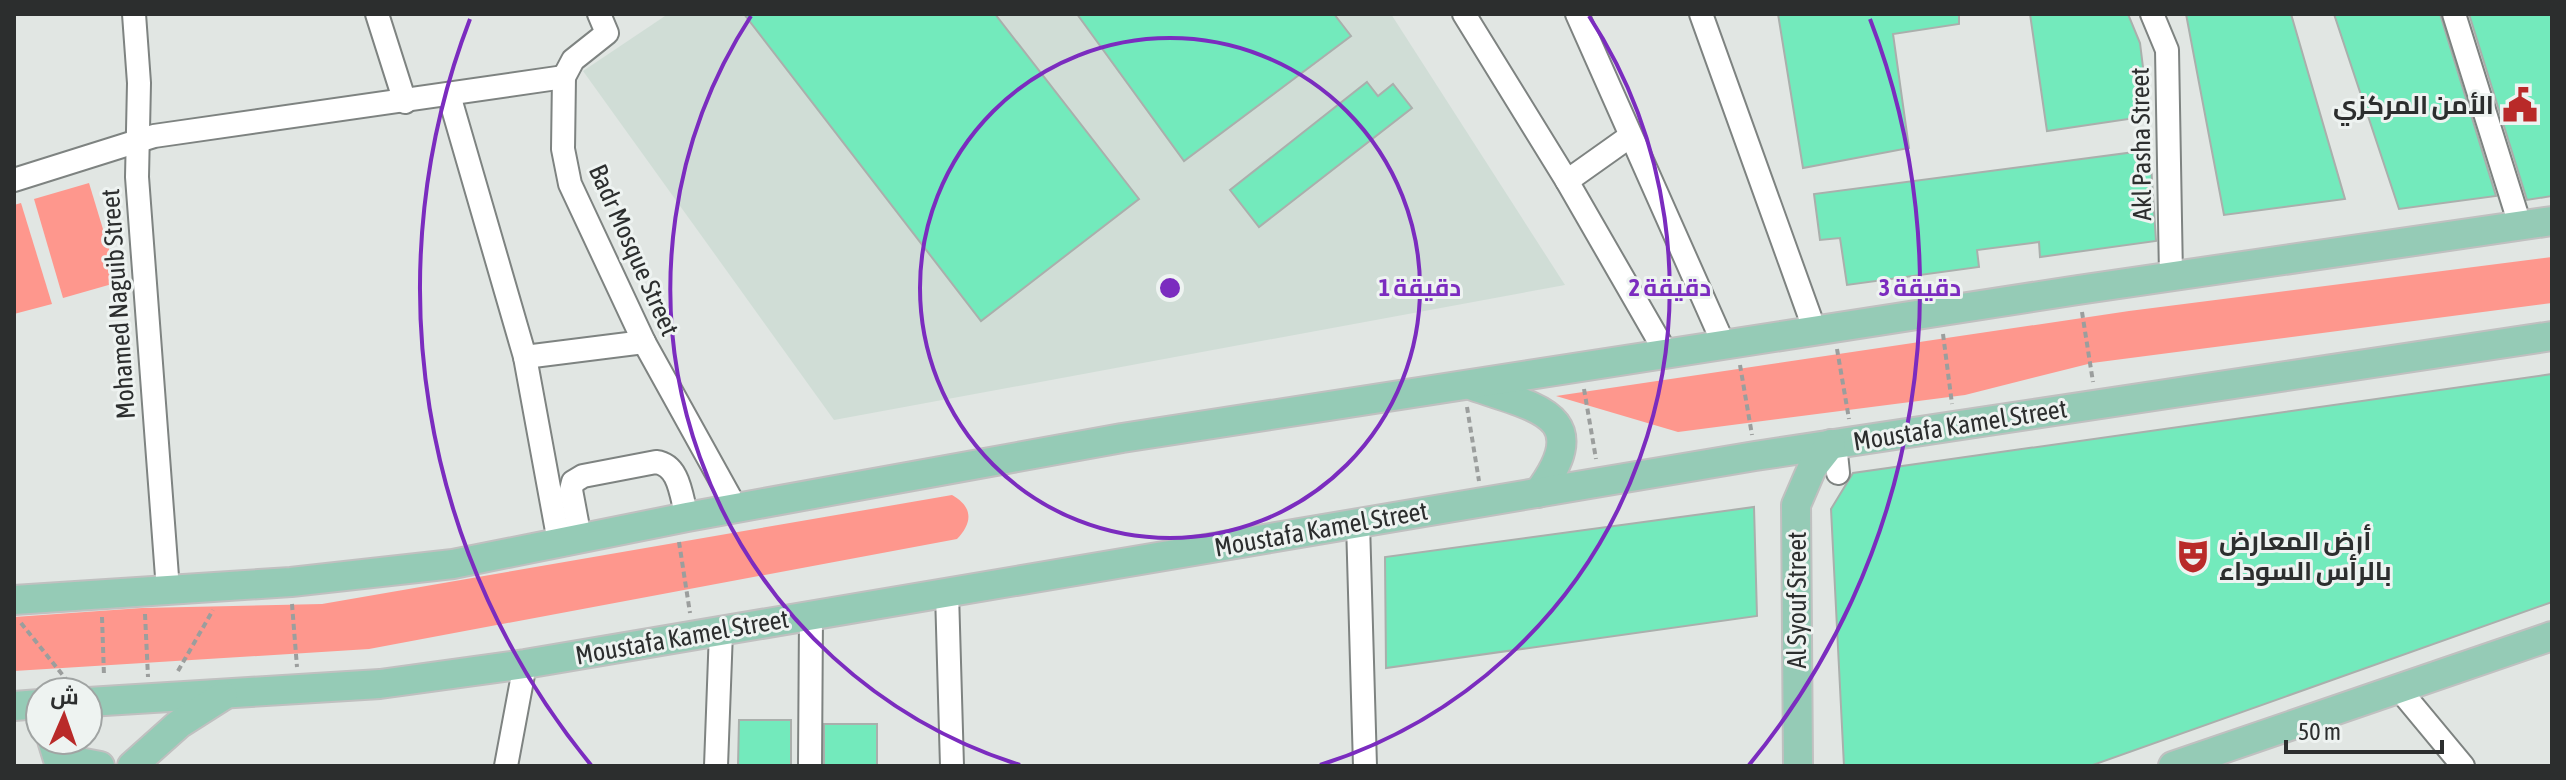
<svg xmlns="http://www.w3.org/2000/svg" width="2566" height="780" viewBox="0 0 2566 780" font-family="'Asap Condensed',Cairo,sans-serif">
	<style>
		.built { fill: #d0ddd6 }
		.green { fill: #fe978d }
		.building { fill: #73eabc; stroke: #aaafac; stroke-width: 2 }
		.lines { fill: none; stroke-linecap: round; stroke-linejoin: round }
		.minor-casing { stroke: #7e8381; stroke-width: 26 }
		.major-casing { stroke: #c0c0c0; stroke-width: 32 }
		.path { stroke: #9b9e9d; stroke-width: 4; stroke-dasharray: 6 4; stroke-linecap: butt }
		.minor { stroke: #fff; stroke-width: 22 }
		.major { stroke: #95cbb6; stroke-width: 28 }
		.ring { fill: none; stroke: #7b2cbf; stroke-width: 4 }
		.labels { text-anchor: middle; stroke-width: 6; stroke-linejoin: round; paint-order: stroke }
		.poi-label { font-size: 26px; font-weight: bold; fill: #2c2e2e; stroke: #eef3f1; text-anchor: end }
		.street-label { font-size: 26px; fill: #2c2e2e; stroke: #eef3f1 }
		.centre { fill: #7b2cbf; stroke: #eef3f1; stroke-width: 4 }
		.ring-label { font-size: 24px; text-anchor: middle; font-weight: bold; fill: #7b2cbf; stroke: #eef3f1; stroke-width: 6; stroke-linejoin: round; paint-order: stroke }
	</style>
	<rect width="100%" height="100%" fill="#e1e6e3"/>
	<!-- built -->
	<path class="built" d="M 668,14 L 1391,14 L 1565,285 L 834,420 L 583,71 Z"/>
	<!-- green -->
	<g class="green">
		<path d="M 89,183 L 119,282 L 63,298 L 34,199 Z"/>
		<path d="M 21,203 L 52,304 L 14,314 L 14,205 Z"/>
		<path d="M 2552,257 L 2552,303 L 2092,363 L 1965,395 L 1678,432 L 1556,396 L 2129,311 Z"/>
		<path d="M 952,495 C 973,507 973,522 957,539 L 369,649 L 14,671 L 14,617 L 142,608 L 322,604 Z"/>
	</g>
	<!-- building -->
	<g class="building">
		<path d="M 744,14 L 995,14 L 1139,199 L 981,321 Z"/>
		<path d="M 1077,14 L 1334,14 L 1351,36 L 1184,161 Z"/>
		<path d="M 1778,14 L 1959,14 L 1959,24 L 1893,34 L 1909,148 L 1803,168 Z"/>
		<path d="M 2030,14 L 2128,14 L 2140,43 L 2149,116 L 2047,131 Z"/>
		<path d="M 2186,14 L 2291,14 L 2345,199 L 2224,215 Z"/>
		<path d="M 2334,14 L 2440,14 L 2496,196 L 2399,209 Z"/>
		<path d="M 2469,14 L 2552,14 L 2552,196 L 2527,200 Z"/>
		<path d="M 1367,82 L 1378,96 L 1393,84 L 1412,108 L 1259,227 L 1230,190 Z"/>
		<path d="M 2150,150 L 2156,241 L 2040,257 L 2039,242 L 1977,250 L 1979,267 L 1847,285 L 1840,238 L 1820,240 L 1814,194 Z"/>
		<path d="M 2552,374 L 2552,602 L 2090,766 L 1844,766 L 1831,509 L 1853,473 Z"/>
		<path d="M 1754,507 L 1757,616 L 1386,668 L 1385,557 Z"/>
		<path d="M 739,720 L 791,720 L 791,766 L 738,766 Z"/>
		<rect x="824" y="724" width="53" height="42"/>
	</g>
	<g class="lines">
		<!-- minor casing -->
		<g class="minor-casing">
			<g id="minor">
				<path d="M 134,14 L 139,83 L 137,177 L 168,590"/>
				<path d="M 377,14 L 405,102"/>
				<path d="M 599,14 L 607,33 L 573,60 L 564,77 L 563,149 L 570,184 L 644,342 L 736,508"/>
				<path d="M 1464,14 L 1567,181 L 1666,353"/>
				<path d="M 1577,14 L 1724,345"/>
				<path d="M 1701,14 L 1815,331"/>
				<path d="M 2152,14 L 2167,50 L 2171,276"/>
				<path d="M 2454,14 L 2520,225"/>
				<path d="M 449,95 L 525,357 L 559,542"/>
				<path d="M 14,180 L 154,136 L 564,77"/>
				<path d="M 1567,181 L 1629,137"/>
				<path d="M 525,357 L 644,342"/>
				<path d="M 1835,444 L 1838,473"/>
				<path d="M 1358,523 L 1365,766"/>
				<path d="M 580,538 L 571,490 L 573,482 L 583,476 L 656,462 C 680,465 681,497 687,517"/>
				<path d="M 947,593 L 952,766"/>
				<path d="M 2399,689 L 2463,766"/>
				<path d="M 506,766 L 525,664"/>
				<path d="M 716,766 L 721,631"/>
				<path d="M 810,766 L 811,616"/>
			</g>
		</g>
		<!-- major casing -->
		<g class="major-casing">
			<g id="major">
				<path d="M 1473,386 C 1536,408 1596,415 1538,493"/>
				<path d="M 14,600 L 291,582 L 453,564 L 687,517 L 1122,438 L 2078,290 L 2552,221"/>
				<path d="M 88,702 L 380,684 L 525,664 L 1755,456 L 2552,336"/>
				<path d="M 14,706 L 40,704"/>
				<path d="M 52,740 L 60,766"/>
				<path d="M 62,766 L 79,762 L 100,766"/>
				<path d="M 132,766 L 179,724 L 223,696"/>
				<path d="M 1798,766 L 1796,505 L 1812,468 L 1831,444"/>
				<path d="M 2173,766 L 2552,636"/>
			</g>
		</g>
		<!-- path -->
		<g class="path">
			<path d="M 2082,312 L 2093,382"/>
			<path d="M 1943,334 L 1952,404"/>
			<path d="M 1837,349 L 1849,419"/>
			<path d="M 1740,365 L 1752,435"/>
			<path d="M 1584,389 L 1596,459"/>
			<path d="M 1467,407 L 1479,481"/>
			<path d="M 679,542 L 690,613"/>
			<path d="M 292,604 L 297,667"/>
			<path d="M 145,614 L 148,677"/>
			<path d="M 102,617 L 104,676"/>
			<path d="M 21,623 L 73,688"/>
			<path d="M 178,671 L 213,610"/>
		</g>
		<!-- minor -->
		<use href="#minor" class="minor"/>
		<!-- major -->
		<use href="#major" class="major"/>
	</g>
	<!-- distance rings -->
	<g class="ring">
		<circle cx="1170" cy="288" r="250"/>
		<path d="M1020 765A500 500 0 0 1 751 16M1589 16A500 500 0 0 1 1320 765"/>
		<path d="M591 765A750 750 0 0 1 470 19M1870 19A750 750 0 0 1 1749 765"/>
	</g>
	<!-- icons -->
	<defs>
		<g id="civic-bare" transform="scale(2.76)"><path d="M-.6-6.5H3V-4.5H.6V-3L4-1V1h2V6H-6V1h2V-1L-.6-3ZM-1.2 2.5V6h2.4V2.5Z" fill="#b92a29" stroke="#eef3f1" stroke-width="2.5" paint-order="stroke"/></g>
		<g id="theatre-bare" transform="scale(2.76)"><path d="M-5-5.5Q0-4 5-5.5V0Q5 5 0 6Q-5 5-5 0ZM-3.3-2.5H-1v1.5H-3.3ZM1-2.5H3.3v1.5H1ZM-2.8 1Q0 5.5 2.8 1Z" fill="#b92a29" stroke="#eef3f1" stroke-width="2.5" paint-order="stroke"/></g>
	</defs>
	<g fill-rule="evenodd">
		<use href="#civic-bare" x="2520" y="105"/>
		<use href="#theatre-bare" x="2193" y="556"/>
	</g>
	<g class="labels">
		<!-- poi labels -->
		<g class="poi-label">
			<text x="2494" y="114">الأمن المركزي</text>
			<text x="2219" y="550" text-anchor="start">أرض المعارض<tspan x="2219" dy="30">بالرأس السوداء</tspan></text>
		</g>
		<!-- street labels -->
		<g class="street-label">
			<text transform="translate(2141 144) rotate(-91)" y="9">Akl Pasha Street</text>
			<text transform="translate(634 250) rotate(66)" y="9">Badr Mosque Street</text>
			<text transform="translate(118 304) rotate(-94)" y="9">Mohamed Naguib Street</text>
			<text transform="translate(1960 425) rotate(-9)" y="9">Moustafa Kamel Street</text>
			<text transform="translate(1321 529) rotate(-10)" y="9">Moustafa Kamel Street</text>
			<text transform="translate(1797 600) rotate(-90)" y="9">Al Syouf Street</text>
			<text transform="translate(682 637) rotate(-10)" y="9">Moustafa Kamel Street</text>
		</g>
	</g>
	<circle cx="1170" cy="288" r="12" class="centre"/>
	<g class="ring-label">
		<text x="1420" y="296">1 دقيقة</text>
		<text x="1670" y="296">2 دقيقة</text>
		<text x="1920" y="296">3 دقيقة</text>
	</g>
	<!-- border -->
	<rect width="2566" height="780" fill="none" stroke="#2c2e2e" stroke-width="32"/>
	<!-- north arrow -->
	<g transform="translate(64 716) rotate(2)"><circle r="38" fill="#eef3f1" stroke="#a0a4a3" stroke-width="2"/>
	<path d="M0-6L14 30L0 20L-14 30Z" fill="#b92a29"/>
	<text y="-12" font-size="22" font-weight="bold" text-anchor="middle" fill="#2c2e2e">ش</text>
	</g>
	<!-- scale -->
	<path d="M2286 740v12h156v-12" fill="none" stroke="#2c2e2e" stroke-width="4"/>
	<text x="2298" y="740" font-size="24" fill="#2c2e2e" stroke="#eef3f1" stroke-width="6" paint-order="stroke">50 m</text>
</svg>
